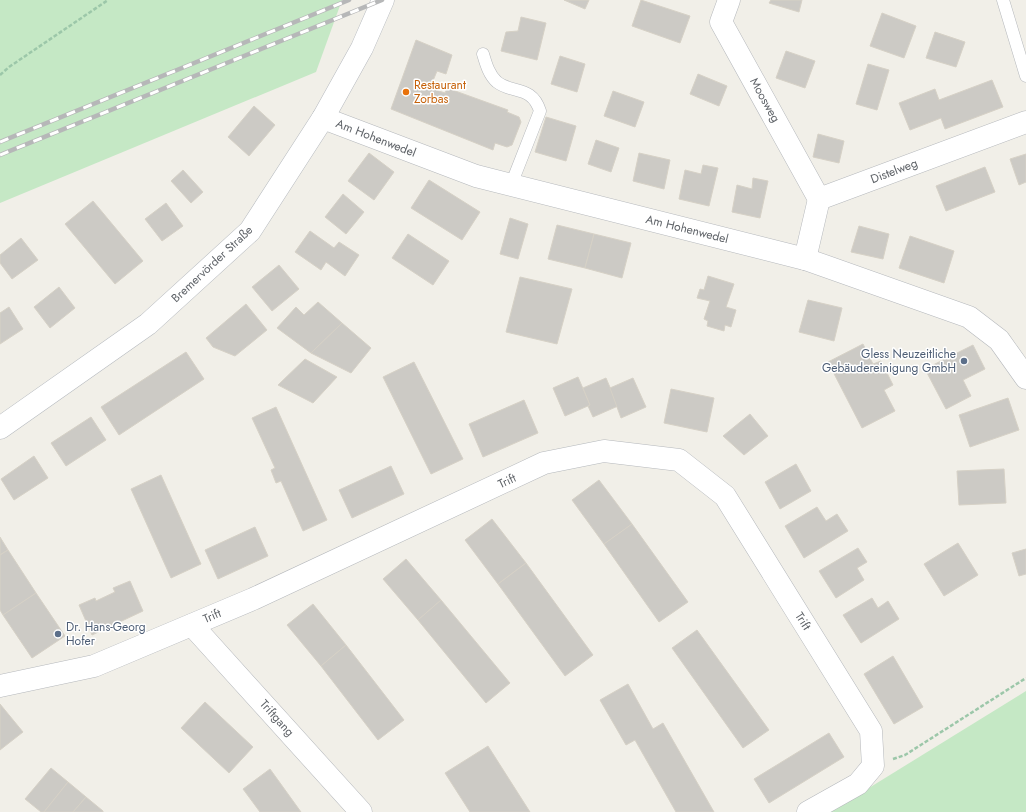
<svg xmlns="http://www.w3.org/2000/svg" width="1026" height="812" viewBox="0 0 1026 812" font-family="Jost,sans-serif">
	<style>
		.green { fill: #c5e8c5 }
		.building { fill: #cccac5; stroke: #d6d1c6 }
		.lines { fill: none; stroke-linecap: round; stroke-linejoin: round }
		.lane-casing { stroke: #b5b8bc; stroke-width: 13 }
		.street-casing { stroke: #b5b8bc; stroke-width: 23 }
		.secondary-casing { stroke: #b6babf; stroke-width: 23 }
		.path { stroke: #9cc7a9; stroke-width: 2.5; stroke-dasharray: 4 2; stroke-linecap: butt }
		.lane { stroke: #fff; stroke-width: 12 }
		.street { stroke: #fff; stroke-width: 22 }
		.secondary { stroke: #fff; stroke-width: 22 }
		.rail-casing { stroke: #b6b7b8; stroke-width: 4.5 }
		.rail { stroke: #fff; stroke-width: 3; stroke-dasharray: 9; stroke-linecap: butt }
		.food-dot { fill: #e8710a; stroke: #fff; stroke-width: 1.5 }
		.service-dot { fill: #5c6f8a; stroke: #fff; stroke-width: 1.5 }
		.labels { text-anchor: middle; stroke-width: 3; stroke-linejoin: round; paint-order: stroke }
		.food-label { font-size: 12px; fill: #c56008; stroke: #fff; text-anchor: start }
		.street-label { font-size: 12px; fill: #5f6368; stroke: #fff }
		.service-label { font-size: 12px; fill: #4e5e75; stroke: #fff; text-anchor: end }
	</style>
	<rect width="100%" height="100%" fill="#f1efe8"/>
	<!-- green -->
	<g class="green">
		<path d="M 0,0 L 342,0 L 316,72 L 0,203 Z"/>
		<path d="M 1026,691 L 1026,812 L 830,812 Z"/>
	</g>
	<!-- building -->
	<g class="building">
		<path d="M 564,0 L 589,0 L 585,9 Z"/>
		<path d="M 641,0 L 690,16 L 680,43 L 632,26 Z"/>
		<path d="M 771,0 L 802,0 L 799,12 L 769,3 Z"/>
		<path d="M 882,13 L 916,26 L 904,58 L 870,46 Z"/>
		<path d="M 521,17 L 546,23 L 537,60 L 501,51 L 506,32 L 518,31 Z"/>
		<path d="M 935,32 L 965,42 L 956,67 L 926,58 Z"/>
		<path d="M 416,40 L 452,55 L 446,74 L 437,71 L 430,88 L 445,93 L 447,88 L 508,110 L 507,112 L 519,117 L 521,122 L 512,145 L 507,147 L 495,143 L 493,150 L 391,109 Z"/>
		<path d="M 786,51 L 815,61 L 805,88 L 776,78 Z"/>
		<path d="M 560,56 L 585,64 L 577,92 L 551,84 Z"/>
		<path d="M 868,64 L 889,70 L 877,110 L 856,104 Z"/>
		<path d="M 698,74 L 727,86 L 719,106 L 690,94 Z"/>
		<path d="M 992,80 L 1003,107 L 945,129 L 941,118 L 910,130 L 899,103 L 935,89 L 939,100 Z"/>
		<path d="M 613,91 L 644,102 L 635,127 L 604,116 Z"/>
		<path d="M 254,106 L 275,125 L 249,156 L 228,137 Z"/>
		<path d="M 546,117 L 576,126 L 566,161 L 535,152 Z"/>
		<path d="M 818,134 L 844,141 L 839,163 L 813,157 Z"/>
		<path d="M 596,140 L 619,148 L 611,172 L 588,164 Z"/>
		<path d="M 369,153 L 394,172 L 374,200 L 348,181 Z"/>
		<path d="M 639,153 L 670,160 L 664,189 L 633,181 Z"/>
		<path d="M 1026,154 L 1026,182 L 1019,185 L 1010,159 Z"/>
		<path d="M 703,165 L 718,168 L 709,206 L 679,199 L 685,170 L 701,174 Z"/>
		<path d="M 985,167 L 995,192 L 946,211 L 936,186 Z"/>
		<path d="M 183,170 L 203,192 L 191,203 L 171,181 Z"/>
		<path d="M 753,178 L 768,181 L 760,218 L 732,212 L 737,185 L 752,189 Z"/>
		<path d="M 429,180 L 480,212 L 462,240 L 411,208 Z"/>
		<path d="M 343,194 L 364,212 L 346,234 L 325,217 Z"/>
		<path d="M 93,201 L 143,261 L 115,284 L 65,224 Z"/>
		<path d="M 166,203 L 183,226 L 162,241 L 145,219 Z"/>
		<path d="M 510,218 L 528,224 L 518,259 L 500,254 Z"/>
		<path d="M 557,225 L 594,234 L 585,268 L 548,259 Z"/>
		<path d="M 859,226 L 889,234 L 883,259 L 851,252 Z"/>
		<path d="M 310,231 L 334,248 L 339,242 L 359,255 L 345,276 L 326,262 L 321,270 L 295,252 Z"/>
		<path d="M 408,234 L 449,261 L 433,285 L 392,258 Z"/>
		<path d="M 594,234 L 631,243 L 622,278 L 585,268 Z"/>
		<path d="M 910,236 L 954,251 L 944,283 L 899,268 Z"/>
		<path d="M 21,238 L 38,260 L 12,279 L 0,263 L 0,255 Z"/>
		<path d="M 279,265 L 299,289 L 272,311 L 252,287 Z"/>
		<path d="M 708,276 L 734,284 L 726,307 L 736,310 L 731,327 L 725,325 L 724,331 L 707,326 L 708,321 L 704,319 L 710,301 L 697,298 L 700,289 L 704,290 Z"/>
		<path d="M 520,277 L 572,289 L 557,344 L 506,332 Z"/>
		<path d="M 59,287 L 75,308 L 50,328 L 34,307 Z"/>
		<path d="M 808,300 L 842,308 L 834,341 L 799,332 Z"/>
		<path d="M 318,302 L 342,323 L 311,353 L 277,328 L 296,307 L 304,315 Z"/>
		<path d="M 246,304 L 267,330 L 235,356 L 213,347 L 206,338 Z"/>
		<path d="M 9,307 L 23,329 L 0,344 L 0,313 Z"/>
		<path d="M 342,323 L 371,348 L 351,373 L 311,353 Z"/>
		<path d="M 863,344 L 873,364 L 881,361 L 893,385 L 884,390 L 895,411 L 862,428 L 828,362 Z"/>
		<path d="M 973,345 L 985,369 L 963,380 L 971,396 L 946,409 L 925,369 Z"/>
		<path d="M 186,352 L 204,379 L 119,435 L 101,407 Z"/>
		<path d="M 305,359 L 337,377 L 313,403 L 278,385 Z"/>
		<path d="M 414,362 L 463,459 L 431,474 L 383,377 Z"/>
		<path d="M 578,377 L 590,405 L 565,416 L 553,388 Z"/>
		<path d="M 606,378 L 618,406 L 593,417 L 588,406 L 590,405 L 583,388 Z"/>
		<path d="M 633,378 L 646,407 L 621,418 L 610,388 Z"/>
		<path d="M 671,389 L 714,398 L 707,432 L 664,423 Z"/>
		<path d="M 1008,398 L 1019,430 L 970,447 L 959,415 Z"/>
		<path d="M 524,400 L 538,433 L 483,457 L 469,424 Z"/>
		<path d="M 276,407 L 327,520 L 303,531 L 281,481 L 276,483 L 271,470 L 275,468 L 252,418 Z"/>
		<path d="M 750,414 L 768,436 L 744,455 L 723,436 Z"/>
		<path d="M 91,417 L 106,440 L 66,466 L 51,443 Z"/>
		<path d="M 34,456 L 48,478 L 14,500 L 1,479 Z"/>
		<path d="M 796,464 L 811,491 L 780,509 L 765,482 Z"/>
		<path d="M 391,466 L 404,494 L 352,518 L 339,490 Z"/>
		<path d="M 1004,469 L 1006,503 L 959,505 L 957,471 Z"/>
		<path d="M 161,475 L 201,564 L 171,578 L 131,489 Z"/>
		<path d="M 599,480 L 632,524 L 604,544 L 572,500 Z"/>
		<path d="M 817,507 L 826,521 L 837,514 L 848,531 L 804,558 L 785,526 Z"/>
		<path d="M 492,519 L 526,563 L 498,584 L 465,540 Z"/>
		<path d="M 632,524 L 688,602 L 659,622 L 604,544 Z"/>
		<path d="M 255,527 L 268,556 L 218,579 L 205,550 Z"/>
		<path d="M 0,537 L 8,550 L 0,555 Z"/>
		<path d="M 958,543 L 978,575 L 944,596 L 924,564 Z"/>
		<path d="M 858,548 L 867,562 L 857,568 L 864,580 L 836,598 L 819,571 Z"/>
		<path d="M 1026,549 L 1026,574 L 1019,576 L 1012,553 Z"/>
		<path d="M 8,550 L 36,593 L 3,615 L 0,610 L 0,555 Z"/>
		<path d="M 406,559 L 441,600 L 418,620 L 383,579 Z"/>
		<path d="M 526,563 L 593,655 L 565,676 L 498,584 Z"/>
		<path d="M 130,581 L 143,611 L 92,635 L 79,605 L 95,598 L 96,601 L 115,592 L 113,588 Z"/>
		<path d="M 36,593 L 65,636 L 32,658 L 3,615 Z"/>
		<path d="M 872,598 L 878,608 L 888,601 L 899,619 L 861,643 L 843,615 Z"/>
		<path d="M 441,600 L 510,683 L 486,703 L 418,620 Z"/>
		<path d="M 313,604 L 346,645 L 321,666 L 287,625 Z"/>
		<path d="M 697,630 L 769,730 L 743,748 L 672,648 Z"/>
		<path d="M 346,645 L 404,720 L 378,740 L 321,666 Z"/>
		<path d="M 893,656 L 923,707 L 894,724 L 864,674 Z"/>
		<path d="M 628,684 L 653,729 L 663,723 L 714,812 L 676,812 L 635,740 L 626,745 L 600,700 Z"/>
		<path d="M 205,702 L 253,747 L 229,773 L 181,728 Z"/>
		<path d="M 0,704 L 23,732 L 0,750 Z"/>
		<path d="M 829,733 L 844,757 L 769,803 L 754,779 Z"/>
		<path d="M 488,746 L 530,812 L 470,812 L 445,773 Z"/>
		<path d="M 51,768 L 68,782 L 44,812 L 41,812 L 25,799 Z"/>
		<path d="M 270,769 L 301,812 L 260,812 L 243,789 Z"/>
		<path d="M 68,782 L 86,797 L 73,812 L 44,812 Z"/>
		<path d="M 86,797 L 103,811 L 103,812 L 73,812 Z"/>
	</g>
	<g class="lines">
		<!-- lane casing -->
		<g class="lane-casing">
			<g id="lane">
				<path d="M 1003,0 L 1026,76"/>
				<path d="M 483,54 C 486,64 489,75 497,82 C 512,94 532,85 540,111 L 511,185"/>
			</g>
		</g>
		<!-- street casing -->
		<g class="street-casing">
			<g id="street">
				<path d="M 729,0 L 721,22 L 819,199"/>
				<path d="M 323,118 L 476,176 L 805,259 L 969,317 L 999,340 L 1026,378"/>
				<path d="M 805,259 L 819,199 L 1026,122"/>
				<path d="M 192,625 L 361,812"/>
				<path d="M 0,686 L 94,666 L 253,599 L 544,463 L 604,451 L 679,460 L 725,496 L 871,731 L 873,766 L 858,784 L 808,812"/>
			</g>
		</g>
		<!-- secondary casing -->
		<g class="secondary-casing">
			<path id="secondary" d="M 0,428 L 148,324 L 250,231 L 323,118 L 362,48 L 383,0"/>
		</g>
		<!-- path -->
		<g class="path">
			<path d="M 0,75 L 9,67 L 108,0"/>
			<path d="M 893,759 L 905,755 L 1026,678"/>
		</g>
		<!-- lane -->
		<use href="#lane" class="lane"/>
		<!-- street -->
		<use href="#street" class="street"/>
		<!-- secondary -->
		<use href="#secondary" class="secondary"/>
		<!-- rail casing -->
		<g class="rail-casing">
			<g id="rail">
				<path d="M 0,142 L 349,0"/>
				<path d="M 0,155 L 382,0"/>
			</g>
		</g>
		<!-- rail -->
		<use href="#rail" class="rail"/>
	</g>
	<!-- markers -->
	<circle class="food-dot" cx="406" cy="92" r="4"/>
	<g class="service-dot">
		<circle cx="964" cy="361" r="4"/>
		<circle cx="58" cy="634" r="4"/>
	</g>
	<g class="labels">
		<!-- food labels -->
		<g class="food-label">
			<text x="414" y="89">Restaurant<tspan x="414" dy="14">Zorbas</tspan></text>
		</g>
		<!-- street labels -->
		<g class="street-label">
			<text transform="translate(765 100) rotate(61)" y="4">Moosweg</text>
			<text transform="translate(376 138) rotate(21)" y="4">Am Hohenwedel</text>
			<text transform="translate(894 171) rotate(-21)" y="4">Distelweg</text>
			<text transform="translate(687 229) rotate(14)" y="4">Am Hohenwedel</text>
			<text transform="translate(212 264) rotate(-43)" y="4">Bremervörder Straße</text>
			<text transform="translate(507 481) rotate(-25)" y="4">Trift</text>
			<text transform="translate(212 616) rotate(-23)" y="4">Trift</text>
			<text transform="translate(803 621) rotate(58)" y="4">Trift</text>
			<text transform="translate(277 718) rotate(48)" y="4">Triftgang</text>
		</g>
		<!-- service labels -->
		<g class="service-label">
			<text x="956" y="358">Gless Neuzeitliche<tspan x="956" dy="14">Gebäudereinigung GmbH</tspan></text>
			<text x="66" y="631" text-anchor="start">Dr. Hans-Georg<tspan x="66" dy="14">Hofer</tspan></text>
		</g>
	</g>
</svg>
